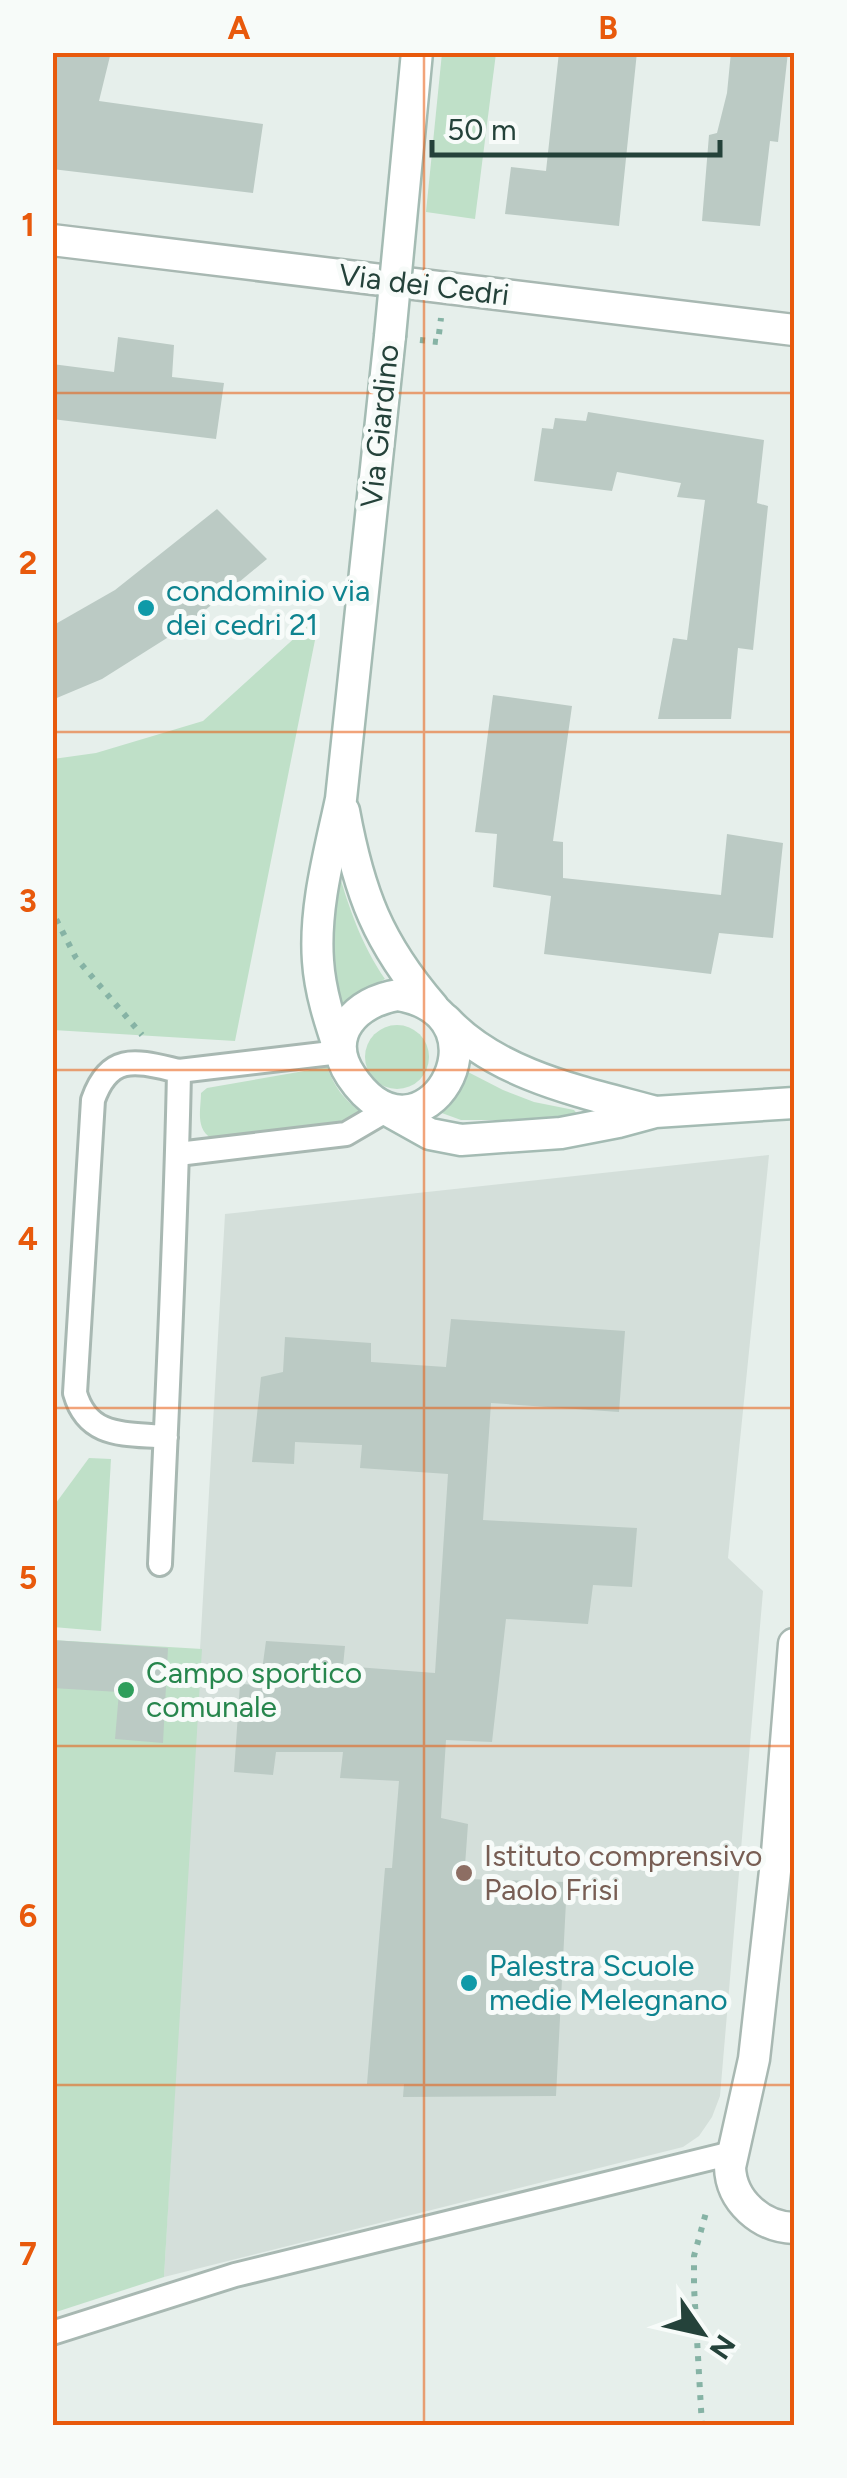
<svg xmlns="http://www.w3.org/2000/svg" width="847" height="2478" viewBox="0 0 847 2478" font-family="Figtree,sans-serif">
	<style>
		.built { fill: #d4dfda }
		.green { fill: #bfe0c8 }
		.building { fill: #bbcac4 }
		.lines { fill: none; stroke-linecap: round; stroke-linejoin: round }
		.lane-casing { stroke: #a8b8b2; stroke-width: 28 }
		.street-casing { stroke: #a8b8b2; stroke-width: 35 }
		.secondary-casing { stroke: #a4bbb3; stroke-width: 35 }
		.path { stroke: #86b3a5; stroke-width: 6; stroke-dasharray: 5 8; stroke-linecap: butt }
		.lane { stroke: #fff; stroke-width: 22 }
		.street { stroke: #fff; stroke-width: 30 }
		.secondary { stroke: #fff; stroke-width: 30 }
		.secondary-bridge-casing { stroke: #a4bbb3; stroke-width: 35; stroke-linecap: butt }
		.secondary-bridge { stroke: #fff; stroke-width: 30 }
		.grid { fill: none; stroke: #e8590c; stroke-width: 2.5; stroke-opacity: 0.55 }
		.culture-dot { fill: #0f9aa8; stroke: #f7fbf9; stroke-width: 4 }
		.leisure-dot { fill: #2e9e5b; stroke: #f7fbf9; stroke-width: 4 }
		.education-dot { fill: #8d6e63; stroke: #f7fbf9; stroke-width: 4 }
		.labels { text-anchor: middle; stroke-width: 10; stroke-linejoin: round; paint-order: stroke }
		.street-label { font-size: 30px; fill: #24423a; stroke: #f7fbf9 }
		.culture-label { font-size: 30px; fill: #0d838f; stroke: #f7fbf9; text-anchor: start }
		.leisure-label { font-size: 30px; fill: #27864d; stroke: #f7fbf9; text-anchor: start }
		.education-label { font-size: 30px; fill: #785e54; stroke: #f7fbf9; text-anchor: start }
		.neatline { fill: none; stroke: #e8590c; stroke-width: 4 }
		.grid-label { font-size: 32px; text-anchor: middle; font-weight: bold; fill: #e8590c }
	</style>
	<rect width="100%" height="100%" fill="#e6efeb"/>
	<!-- built -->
	<path class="built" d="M 769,1155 L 728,1558 L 763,1591 L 720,2096 L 712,2117 L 699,2136 L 683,2147 L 164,2277 L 225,1214 Z"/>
	<!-- green -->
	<g class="green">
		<path d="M 442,53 L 496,53 L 475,219 L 426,212 Z"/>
		<path d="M 320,615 L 235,1041 L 53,1030 L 53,759 L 96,753 L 203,721 Z"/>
		<path d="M 337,867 C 349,908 361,944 385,979 L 357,994 L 336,1009 L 327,930 Z"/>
		<circle cx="397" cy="1057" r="32"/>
		<path d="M 327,1067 C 334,1086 344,1100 361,1112 L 347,1122 L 331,1127 L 211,1138 C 195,1128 201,1109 201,1093 L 207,1088 Z"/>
		<path d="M 468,1072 L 503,1090 L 534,1102 L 574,1110 L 578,1115 L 504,1120 L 461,1120 L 439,1112 L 455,1096 Z"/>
		<path d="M 89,1458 L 111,1459 L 101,1631 L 53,1627 L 53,1507 Z"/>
		<path d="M 52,1640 L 202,1649 L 164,2277 L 53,2313 Z"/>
	</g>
	<!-- building -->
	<g class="building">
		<path d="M 52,52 L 111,52 L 99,101 L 263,124 L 253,193 L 52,169 Z"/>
		<path d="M 559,52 L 637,52 L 619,226 L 505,214 L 511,167 L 546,171 Z"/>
		<path d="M 731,52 L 788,52 L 778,142 L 770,141 L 760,226 L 702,221 L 709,135 L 717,133 L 727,93 Z"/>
		<path d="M 118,337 L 174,345 L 172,377 L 224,383 L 216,439 L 52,419 L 52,364 L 114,372 Z"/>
		<path d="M 588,412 L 764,440 L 757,503 L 768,506 L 753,650 L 738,648 L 731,719 L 658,719 L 673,638 L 687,640 L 705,500 L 677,497 L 681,483 L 617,472 L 612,491 L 534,481 L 542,428 L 553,429 L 555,418 L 586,421 Z"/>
		<path d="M 217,509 L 267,559 L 186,626 L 102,679 L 52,700 L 52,626 L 115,590 Z"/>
		<path d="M 493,695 L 572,706 L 553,841 L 563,842 L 563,878 L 721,895 L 727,834 L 783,843 L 773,938 L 719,933 L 711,974 L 544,954 L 551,896 L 493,887 L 497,834 L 475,832 Z"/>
		<path d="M 451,1319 L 625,1331 L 619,1412 L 491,1403 L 483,1520 L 637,1528 L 632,1587 L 593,1585 L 588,1624 L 506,1619 L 492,1742 L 446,1740 L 441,1818 L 468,1824 L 464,1879 L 567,1882 L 556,2096 L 403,2097 L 404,2084 L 367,2084 L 385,1868 L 392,1868 L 399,1781 L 340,1778 L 343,1752 L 276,1752 L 273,1775 L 234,1772 L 240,1684 L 260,1685 L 266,1641 L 345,1646 L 343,1666 L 435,1673 L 448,1474 L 360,1468 L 362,1445 L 295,1442 L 294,1464 L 252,1462 L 261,1377 L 283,1372 L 285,1337 L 371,1343 L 371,1362 L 446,1367 Z"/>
		<path d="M 52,1640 L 168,1648 L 163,1743 L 115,1739 L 119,1692 L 52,1688 Z"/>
	</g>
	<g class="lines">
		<!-- lane casing -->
		<g class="lane-casing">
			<g id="lane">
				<path d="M 179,1071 L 340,1052"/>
				<path d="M 178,1154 L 346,1134 L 387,1110"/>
				<path d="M 160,1564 C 167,1399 176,1235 179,1071 C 139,1062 110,1051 93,1100 L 75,1393 C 88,1439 126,1433 166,1437"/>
				<path d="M 52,2333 L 235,2275 L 732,2153"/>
			</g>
		</g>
		<!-- street casing -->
		<g class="street-casing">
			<g id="street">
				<path d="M 52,240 L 794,330"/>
				<path d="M 794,1644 L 777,1853 L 754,2059 L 730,2167 C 731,2201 761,2227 794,2228"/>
			</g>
		</g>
		<!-- secondary casing -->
		<g class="secondary-casing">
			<g id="secondary">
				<path d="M 344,811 C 359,893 378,943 433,1007"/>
				<path d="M 398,995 C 518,1016 421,1181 351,1076 C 323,1035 357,1001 398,995 Z"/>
				<path d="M 446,1020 C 497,1075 582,1092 652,1111"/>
				<path d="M 340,1052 C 330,1022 320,992 318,961 C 314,907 330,851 341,799 L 390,336"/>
				<path d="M 387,1110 L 430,1134 L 461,1140 L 561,1133 L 618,1122 L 655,1112 L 794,1103"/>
			</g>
		</g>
		<!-- path -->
		<g class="path">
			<path d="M 420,340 L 438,342 L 441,318"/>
			<path d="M 52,907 L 56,919 L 76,958 L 142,1035"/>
			<path d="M 702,2426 L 694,2287 L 694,2256 L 707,2209"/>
		</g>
		<!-- lane -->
		<use href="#lane" class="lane"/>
		<!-- street -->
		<use href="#street" class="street"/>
		<!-- secondary -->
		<use href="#secondary" class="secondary"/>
		<!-- secondary-bridge casing -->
		<g class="secondary-bridge-casing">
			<path id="secondary-bridge" d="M 390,336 L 417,52"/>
		</g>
		<!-- secondary-bridge -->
		<use href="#secondary-bridge" class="secondary-bridge"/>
	</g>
	<!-- grid -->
	<path class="grid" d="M 424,52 L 424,2426M 52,393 L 794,393M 52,732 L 794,732M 52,1070 L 794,1070M 52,1408 L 794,1408M 52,1746 L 794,1746M 52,2085 L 794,2085"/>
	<!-- markers -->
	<g class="culture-dot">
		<circle cx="146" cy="608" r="10"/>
		<circle cx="469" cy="1983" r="10"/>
	</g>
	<circle class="leisure-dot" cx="126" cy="1690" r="10"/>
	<circle class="education-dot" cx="464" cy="1873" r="10"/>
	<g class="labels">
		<!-- street labels -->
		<g class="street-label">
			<text transform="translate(424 285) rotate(7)" y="10">Via dei Cedri</text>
			<text transform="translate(380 426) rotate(-84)" y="10">Via Giardino</text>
		</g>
		<!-- culture labels -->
		<g class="culture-label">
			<text x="166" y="601">condominio via<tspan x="166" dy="34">dei cedri 21</tspan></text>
			<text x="489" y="1976">Palestra Scuole<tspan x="489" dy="34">medie Melegnano</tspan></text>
		</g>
		<!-- leisure labels -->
		<g class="leisure-label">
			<text x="146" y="1683">Campo sportico<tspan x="146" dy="34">comunale</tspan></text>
		</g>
		<!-- education labels -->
		<g class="education-label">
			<text x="484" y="1866">Istituto comprensivo<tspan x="484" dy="34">Paolo Frisi</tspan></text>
		</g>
	</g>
	<!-- border -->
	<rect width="847" height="2478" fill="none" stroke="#f7fbf9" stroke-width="110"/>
	<!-- north arrow -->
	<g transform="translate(702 2333) rotate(124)" stroke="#f7fbf9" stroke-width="8" paint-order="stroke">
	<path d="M0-8L18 38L0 25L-18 38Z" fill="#24423a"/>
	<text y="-15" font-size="28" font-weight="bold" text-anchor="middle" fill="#24423a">N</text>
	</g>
	<!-- scale -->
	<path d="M432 140v15h288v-15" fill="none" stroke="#24423a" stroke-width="5"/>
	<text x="447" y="140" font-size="30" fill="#24423a" stroke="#f7fbf9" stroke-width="8" paint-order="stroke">50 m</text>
	<rect x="55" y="55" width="737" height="2368" class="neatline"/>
	<g class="grid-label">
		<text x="239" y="39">A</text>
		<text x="608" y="39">B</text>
		<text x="28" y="236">1</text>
		<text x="28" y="574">2</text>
		<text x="28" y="912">3</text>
		<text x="28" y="1250">4</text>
		<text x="28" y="1589">5</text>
		<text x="28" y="1927">6</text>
		<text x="28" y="2265">7</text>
	</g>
</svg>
